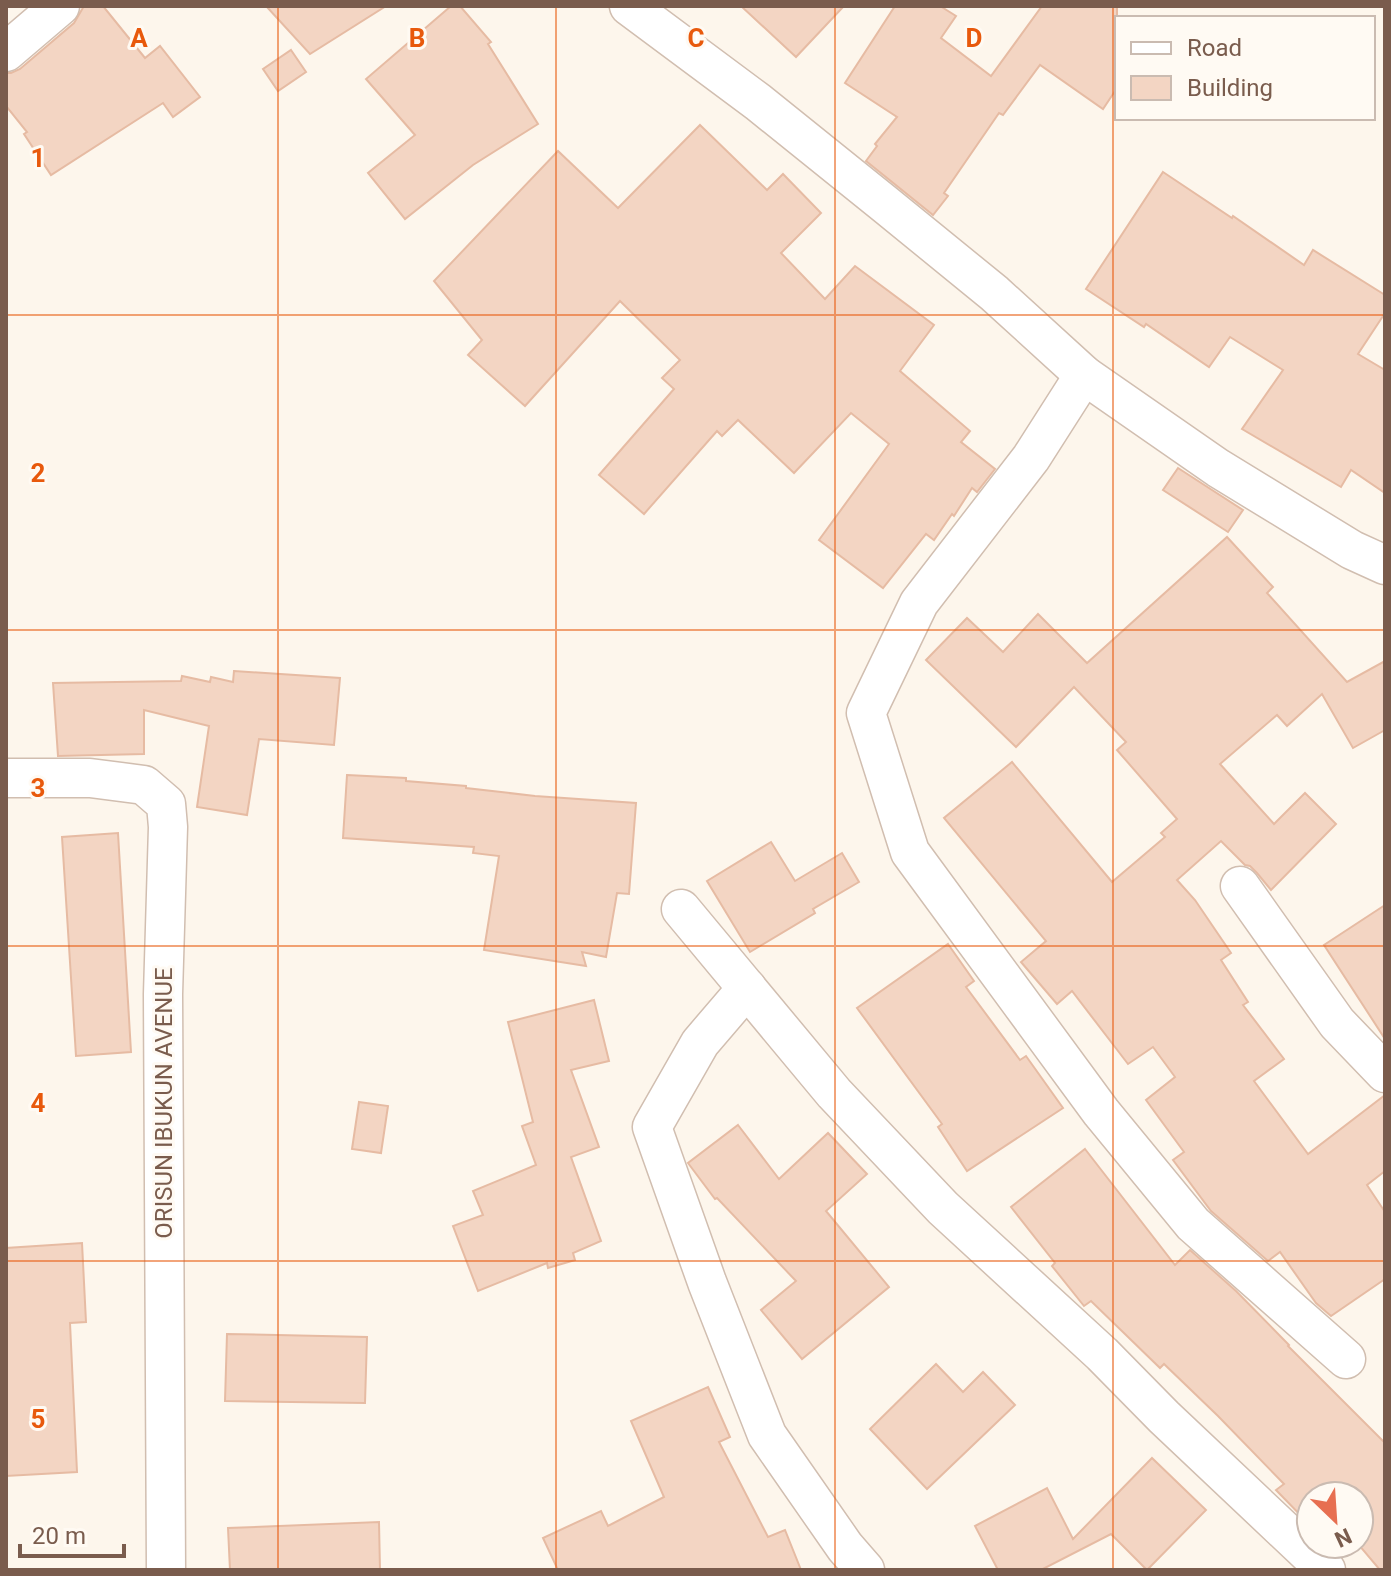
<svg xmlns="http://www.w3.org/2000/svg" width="1391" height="1576" viewBox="0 0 1391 1576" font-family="Roboto,sans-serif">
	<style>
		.building { fill: #f3d5c3; stroke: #e6bba3; stroke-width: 2 }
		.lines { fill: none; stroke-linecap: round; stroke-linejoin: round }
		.minor-casing { stroke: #d1beb0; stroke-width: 41 }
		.minor { stroke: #fff; stroke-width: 38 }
		.grid { fill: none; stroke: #e8590c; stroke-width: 2; stroke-opacity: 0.55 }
		.labels { text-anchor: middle; stroke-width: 6; stroke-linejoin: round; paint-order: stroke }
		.street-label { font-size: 24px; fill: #7a5c4d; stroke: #fffaf3 }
		.grid-label { font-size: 26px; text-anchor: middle; font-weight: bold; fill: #e8590c; stroke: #fffaf3; stroke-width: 6; stroke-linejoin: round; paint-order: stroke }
	</style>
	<rect width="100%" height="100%" fill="#fdf6ec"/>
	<!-- building -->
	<g class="building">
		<path d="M 84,6 L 103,6 L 145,58 L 160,46 L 200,97 L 173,117 L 163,103 L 51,175 L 24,134 L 27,132 L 6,106 L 6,73 L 11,73 L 20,69 L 74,23 Z"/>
		<path d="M 266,6 L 386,6 L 310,54 Z"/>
		<path d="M 451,6 L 460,6 L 491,42 L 488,44 L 538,124 L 473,165 L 405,219 L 368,173 L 415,135 L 366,79 Z"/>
		<path d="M 741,6 L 844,6 L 796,57 Z"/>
		<path d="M 895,6 L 940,6 L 956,16 L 941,38 L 991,76 L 1042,6 L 1117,6 L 1117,88 L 1103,109 L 1040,65 L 1003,115 L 999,113 L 944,193 L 948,196 L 933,215 L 866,161 L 877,146 L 875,144 L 897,117 L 845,83 Z"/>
		<path d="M 291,50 L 306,72 L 278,91 L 263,69 Z"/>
		<path d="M 700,125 L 767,190 L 783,174 L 821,213 L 781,253 L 825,299 L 855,266 L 934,325 L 900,371 L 970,431 L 961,442 L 995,469 L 977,492 L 972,488 L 954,516 L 952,514 L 934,540 L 926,534 L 883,588 L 819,540 L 889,444 L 851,413 L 794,473 L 738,420 L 722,436 L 717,431 L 644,514 L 599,475 L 674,389 L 662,378 L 680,360 L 620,301 L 525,406 L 468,355 L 482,340 L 434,281 L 558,151 L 618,208 Z"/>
		<path d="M 1163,172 L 1232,218 L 1233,216 L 1304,265 L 1313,250 L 1385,295 L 1385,313 L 1358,354 L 1385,370 L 1385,493 L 1351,470 L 1341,487 L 1242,429 L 1283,370 L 1230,337 L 1209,367 L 1146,324 L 1144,327 L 1086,289 Z"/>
		<path d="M 1178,468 L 1243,510 L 1228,532 L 1163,490 Z"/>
		<path d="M 1227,537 L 1273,587 L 1267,593 L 1347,682 L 1385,661 L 1385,730 L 1353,748 L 1322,694 L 1287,726 L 1277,715 L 1220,764 L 1274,824 L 1305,793 L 1336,824 L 1271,890 L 1257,873 L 1250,866 L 1245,865 L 1221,841 L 1177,880 L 1195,900 L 1231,953 L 1221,960 L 1248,1002 L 1243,1005 L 1284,1059 L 1254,1081 L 1308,1154 L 1385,1095 L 1385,1171 L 1367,1185 L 1385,1212 L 1385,1279 L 1331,1316 L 1316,1303 L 1280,1252 L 1268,1261 L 1211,1211 L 1173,1160 L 1184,1152 L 1146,1100 L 1175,1077 L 1153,1047 L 1128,1064 L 1072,991 L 1057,1004 L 1021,962 L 1046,941 L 944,818 L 1012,762 L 1112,882 L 1165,837 L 1161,833 L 1177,819 L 1117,750 L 1126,742 L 1074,687 L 1016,747 L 926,660 L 967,618 L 1003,652 L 1038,614 L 1087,663 Z"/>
		<path d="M 234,671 L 340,678 L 334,745 L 259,739 L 247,815 L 197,807 L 209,726 L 144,710 L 144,754 L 58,756 L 53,683 L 181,681 L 182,676 L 210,682 L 211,677 L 233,682 Z"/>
		<path d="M 347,775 L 406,778 L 406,781 L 466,786 L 466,788 L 535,796 L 636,803 L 629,894 L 617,893 L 606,957 L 582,952 L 586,966 L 484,950 L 499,856 L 473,853 L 474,847 L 343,838 Z"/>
		<path d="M 118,833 L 131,1052 L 76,1056 L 62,837 Z"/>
		<path d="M 771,842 L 795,881 L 842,853 L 859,882 L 813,909 L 815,913 L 750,952 L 707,881 Z"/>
		<path d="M 1385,905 L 1385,1039 L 1324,945 Z"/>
		<path d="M 948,944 L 974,981 L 966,987 L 1020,1060 L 1026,1056 L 1063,1108 L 967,1171 L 938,1127 L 942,1124 L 857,1008 Z"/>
		<path d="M 594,1000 L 609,1061 L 571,1070 L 599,1147 L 571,1157 L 601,1241 L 573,1253 L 575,1260 L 548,1268 L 547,1263 L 478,1291 L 453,1226 L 483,1215 L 473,1191 L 536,1165 L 522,1126 L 533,1122 L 508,1022 Z"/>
		<path d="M 359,1102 L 388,1106 L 381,1153 L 352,1149 Z"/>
		<path d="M 738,1125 L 779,1179 L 828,1133 L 867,1174 L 826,1211 L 889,1287 L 802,1359 L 761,1310 L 796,1281 L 717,1198 L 715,1199 L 688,1163 Z"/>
		<path d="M 1085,1149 L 1175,1265 L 1190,1250 L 1236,1291 L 1289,1345 L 1288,1346 L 1385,1443 L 1385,1570 L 1380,1570 L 1358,1544 L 1359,1496 L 1311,1496 L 1311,1526 L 1276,1490 L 1284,1484 L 1218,1416 L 1164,1364 L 1160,1368 L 1091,1301 L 1084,1306 L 1052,1266 L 1055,1263 L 1011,1207 Z"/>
		<path d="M 82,1243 L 86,1322 L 70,1323 L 77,1472 L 6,1476 L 6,1248 Z"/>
		<path d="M 227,1334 L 367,1337 L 365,1403 L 225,1401 Z"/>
		<path d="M 936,1364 L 963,1392 L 983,1372 L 1015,1405 L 927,1489 L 870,1429 Z"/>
		<path d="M 708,1387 L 730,1437 L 719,1442 L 768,1537 L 785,1530 L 801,1570 L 558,1570 L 543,1538 L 601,1511 L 608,1526 L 664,1497 L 631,1421 Z"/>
		<path d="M 1152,1458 L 1206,1510 L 1147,1570 L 1111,1534 L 1041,1570 L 998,1570 L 975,1526 L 1047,1488 L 1073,1539 Z"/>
		<path d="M 379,1522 L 380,1570 L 230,1570 L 228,1528 Z"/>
	</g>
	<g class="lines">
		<!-- minor casing -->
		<g class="minor-casing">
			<g id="minor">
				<path d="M 629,6 L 758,102 L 886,205 L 994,293 L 1084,375 L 1218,468 L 1352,550 L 1385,565"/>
				<path d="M 6,52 L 60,6"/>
				<path d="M 1084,375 L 1031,458 L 919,603 L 866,713 L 910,852 L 1101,1112 L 1193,1224 L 1346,1359"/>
				<path d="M 6,778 L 90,778 L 144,785 L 166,804 L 168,827 L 163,994 L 166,1570"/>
				<path d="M 1240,886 L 1337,1023 L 1385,1073"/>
				<path d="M 681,909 L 834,1093 L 943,1208 L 1102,1354 L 1164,1417 L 1326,1570"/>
				<path d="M 747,988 L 700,1043 L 652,1127 L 707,1282 L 767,1435 L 845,1547 L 865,1570"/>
			</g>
		</g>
		<!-- minor -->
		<use href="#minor" class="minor"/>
	</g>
	<!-- grid -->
	<path class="grid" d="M 278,6 L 278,1570M 556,6 L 556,1570M 835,6 L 835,1570M 1113,6 L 1113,1570M 6,315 L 1385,315M 6,630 L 1385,630M 6,946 L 1385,946M 6,1261 L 1385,1261"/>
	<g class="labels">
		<!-- street labels -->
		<g class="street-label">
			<text transform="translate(164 1103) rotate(-90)" y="8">ORISUN IBUKUN AVENUE</text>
		</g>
	</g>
	<g class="grid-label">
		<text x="139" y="47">A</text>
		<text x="417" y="47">B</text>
		<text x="696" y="47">C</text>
		<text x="974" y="47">D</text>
		<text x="38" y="167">1</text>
		<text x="38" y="482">2</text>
		<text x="38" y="797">3</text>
		<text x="38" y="1112">4</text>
		<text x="38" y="1428">5</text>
	</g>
	<!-- border -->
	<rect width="1391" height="1576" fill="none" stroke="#7a5c4d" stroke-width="16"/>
	<!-- legend -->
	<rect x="1115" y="16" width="260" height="104" fill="#fffaf3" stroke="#cabbb1" stroke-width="2"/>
	<rect x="1131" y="42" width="40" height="12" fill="#ffffff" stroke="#cabbb1" stroke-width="2"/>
	<text x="1187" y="56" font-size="24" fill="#7a5c4d">Road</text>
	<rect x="1131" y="76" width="40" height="24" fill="#f3d5c3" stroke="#cabbb1" stroke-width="2"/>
	<text x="1187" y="96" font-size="24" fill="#7a5c4d">Building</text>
	<!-- north arrow -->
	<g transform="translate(1335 1520) rotate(155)"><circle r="38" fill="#fffaf3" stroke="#cabbb1" stroke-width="2"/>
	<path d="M0-6L14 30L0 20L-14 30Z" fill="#e76f51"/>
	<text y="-12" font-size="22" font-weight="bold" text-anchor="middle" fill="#7a5c4d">N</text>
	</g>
	<!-- scale -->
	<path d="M20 1544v12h104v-12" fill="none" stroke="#7a5c4d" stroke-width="4"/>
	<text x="32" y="1544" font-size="24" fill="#7a5c4d" stroke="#fffaf3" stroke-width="6" paint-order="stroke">20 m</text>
</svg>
